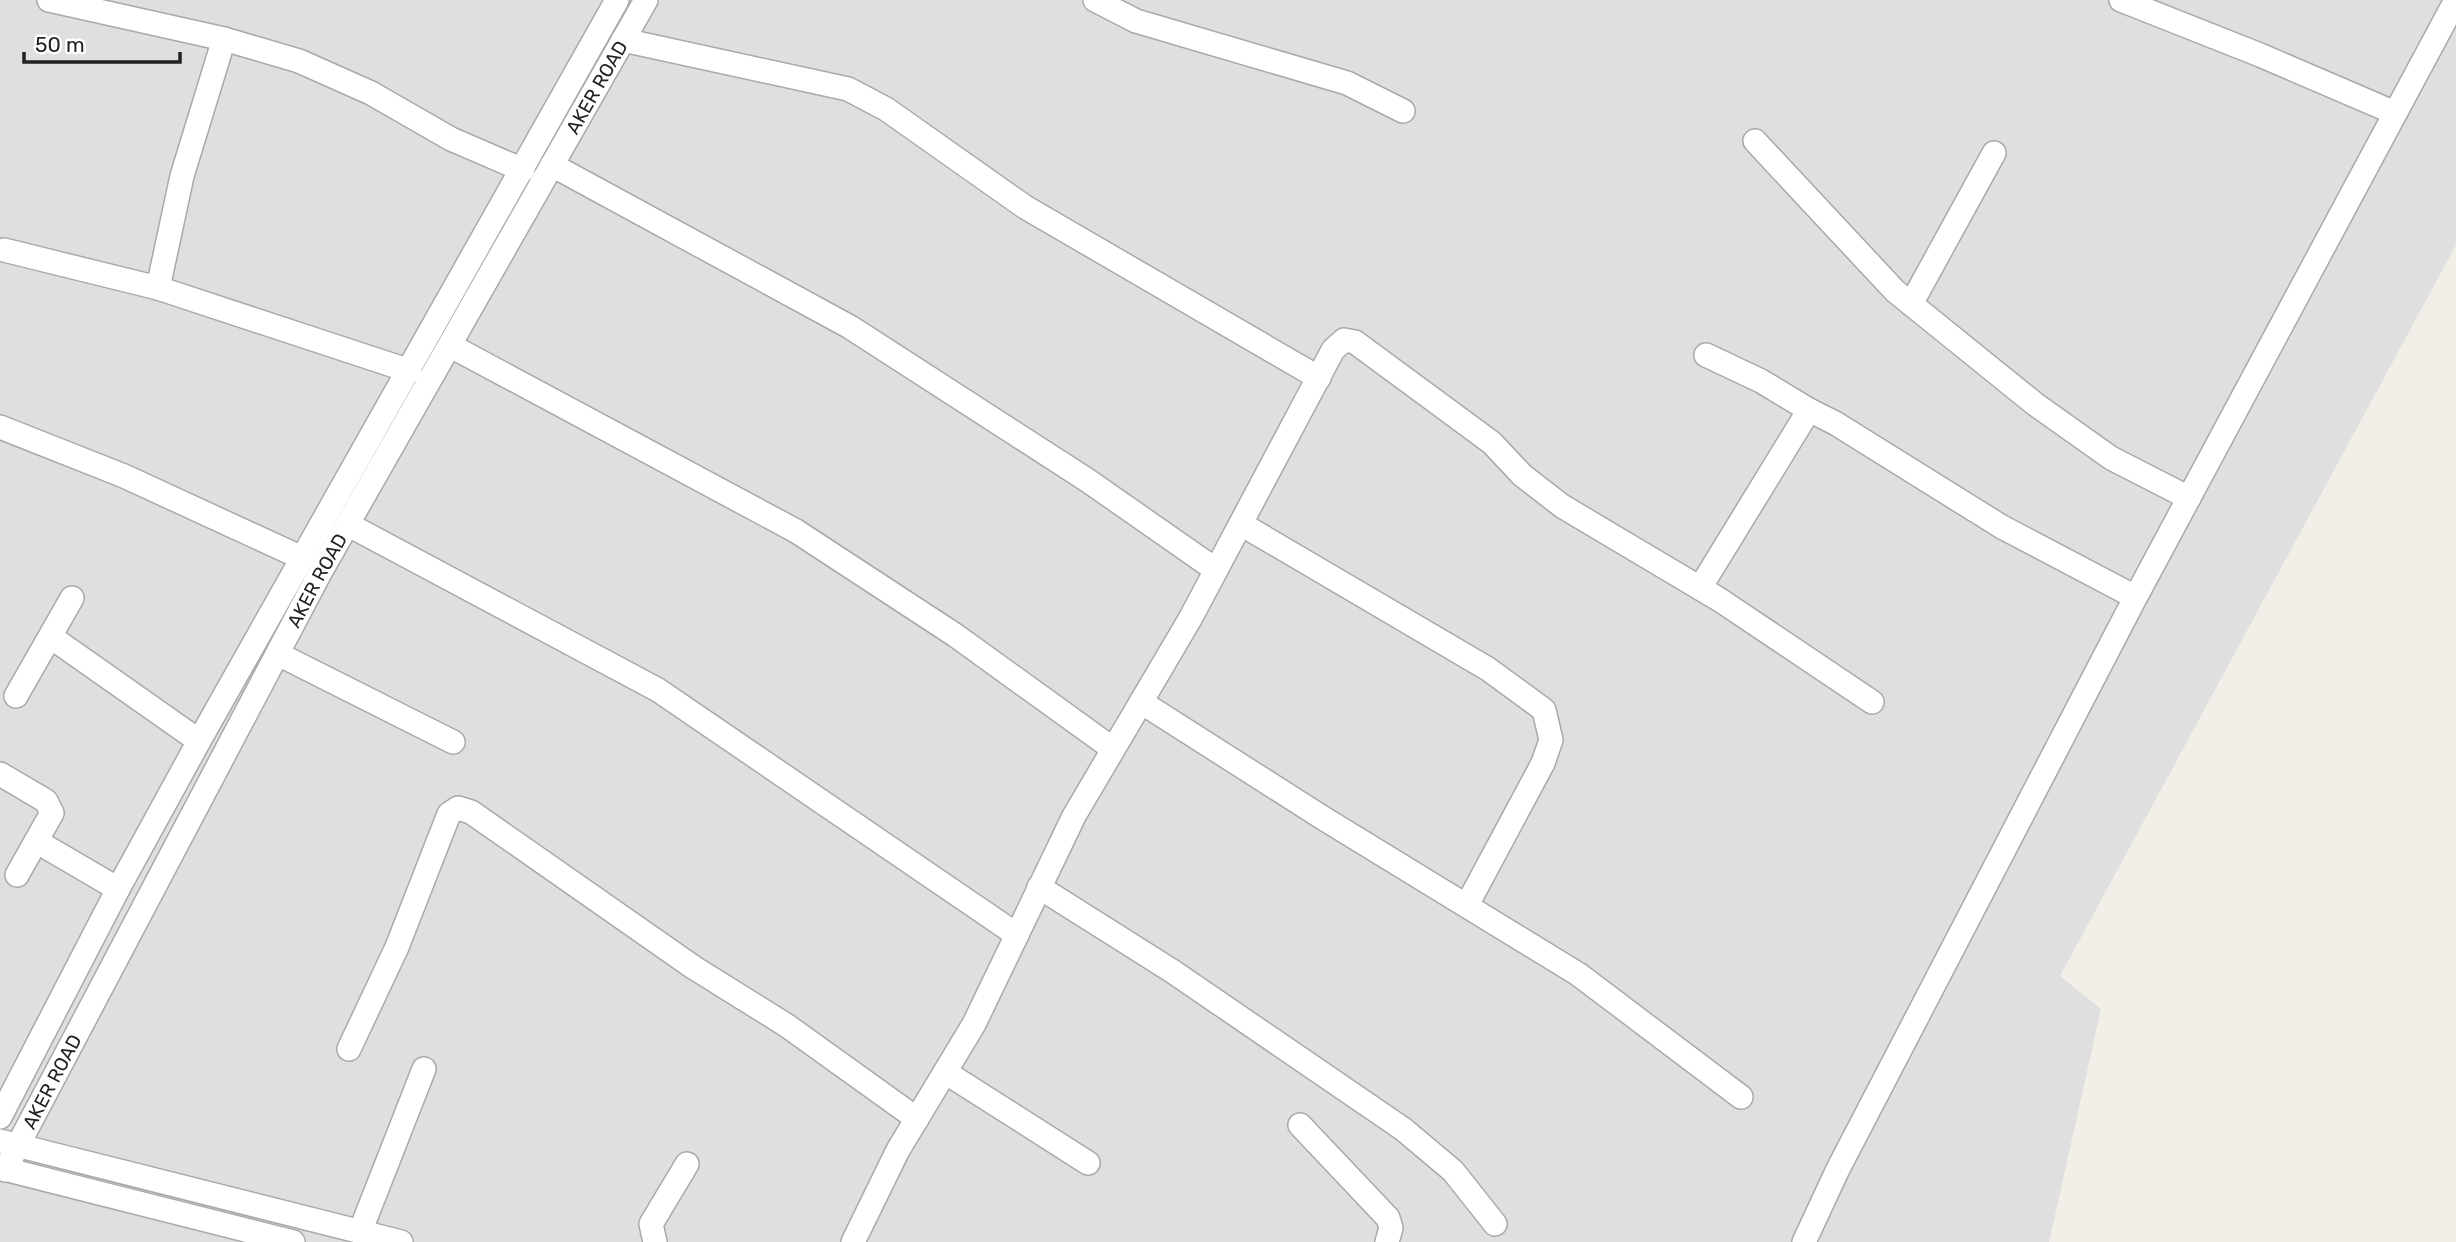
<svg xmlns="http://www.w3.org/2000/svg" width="2456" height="1242" viewBox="0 0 2456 1242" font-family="Rubik,sans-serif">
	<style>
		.residential { fill: #e0dfdf }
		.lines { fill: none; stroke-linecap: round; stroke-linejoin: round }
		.minor-casing { stroke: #a9a9a9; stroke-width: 26 }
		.minor { stroke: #fff; stroke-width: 23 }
		.labels { text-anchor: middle; stroke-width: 7; stroke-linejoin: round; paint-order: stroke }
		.street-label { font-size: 19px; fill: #222; stroke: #fff }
	</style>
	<rect width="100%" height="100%" fill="#f2efe9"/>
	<!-- residential -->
	<path class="residential" d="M 0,0 L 2456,0 L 2456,245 L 2060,976 L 2101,1009 L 2049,1242 L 0,1242 Z"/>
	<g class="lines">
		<!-- minor casing -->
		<g class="minor-casing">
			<g id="minor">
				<path d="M 49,0 L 224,39 L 299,61 L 371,93 L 451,139 L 523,170"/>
				<path d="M 1095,0 L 1136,21 L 1347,83 L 1403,111"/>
				<path d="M 2121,0 L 2260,55 L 2395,113"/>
				<path d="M 623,40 L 848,89 L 886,109 L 1025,207 L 1319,378"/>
				<path d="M 1755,141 L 1895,291 L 2035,404 L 2111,458 L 2189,498"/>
				<path d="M 552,165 L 850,327 L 1087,480 L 1216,570"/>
				<path d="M 4,250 L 158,288 L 410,371"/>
				<path d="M 158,288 L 182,176 L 224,39"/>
				<path d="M 1911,304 L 1994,153"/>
				<path d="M 451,346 L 796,531 L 955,635 L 1113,749"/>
				<path d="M 1706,355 L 1761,381 L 1809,410"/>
				<path d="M 0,427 L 124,476 L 302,558"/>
				<path d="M 1241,524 L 1488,669 L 1544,710 L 1551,740 L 1543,763 L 1467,905"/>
				<path d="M 349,525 L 658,690 L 1017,935"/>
				<path d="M 1700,588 L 1809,410 L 1835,423 L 2002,527 L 2135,597"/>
				<path d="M 51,637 L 199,741"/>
				<path d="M 278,654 L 453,742"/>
				<path d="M 16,696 L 72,598"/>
				<path d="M 1141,702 L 1323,818 L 1578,974 L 1741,1097"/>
				<path d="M 0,774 L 46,801 L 52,813 L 17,875"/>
				<path d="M 36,841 L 118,889"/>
				<path d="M 1039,887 L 1172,971 L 1403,1129 L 1453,1171 L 1495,1224"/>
				<path d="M 349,1049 L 397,947 L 449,814 L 458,808 L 471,812 L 693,967 L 786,1025 L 917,1119"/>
				<path d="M 945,1072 L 1088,1163"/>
				<path d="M 0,1117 L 118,889 L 199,741 L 617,0"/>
				<path d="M 1300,1125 L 1388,1218 L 1391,1228 L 1387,1242"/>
				<path d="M 0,1141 L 401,1242"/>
				<path d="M 0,1168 L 293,1242"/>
				<path id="s1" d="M 5,1170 L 321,571 L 646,0"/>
				<path d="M 360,1232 L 424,1069"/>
				<path d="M 655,1242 L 651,1224 L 687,1164"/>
				<path d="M 853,1242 L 898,1150 L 974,1024 L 1074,816 L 1190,619 L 1333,350 L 1344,340 L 1355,342 L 1492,443 L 1522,475 L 1562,506 L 1720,600 L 1872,702"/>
				<path d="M 1804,1242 L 1838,1169 L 2133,602 L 2456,0"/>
			</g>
		</g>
		<!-- minor -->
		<use href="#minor" class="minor"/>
	</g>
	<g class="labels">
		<!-- street labels -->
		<g class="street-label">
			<text dy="7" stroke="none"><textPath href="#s1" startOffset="1234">AKER ROAD</textPath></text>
			<text dy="7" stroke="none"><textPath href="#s1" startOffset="667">AKER ROAD</textPath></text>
			<text dy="7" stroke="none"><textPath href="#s1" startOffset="100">AKER ROAD</textPath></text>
		</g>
	</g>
	<!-- scale -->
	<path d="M24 52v10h156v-10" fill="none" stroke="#222222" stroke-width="3.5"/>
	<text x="35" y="52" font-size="21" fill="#222222" stroke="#ffffff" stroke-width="5" paint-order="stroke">50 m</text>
</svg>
